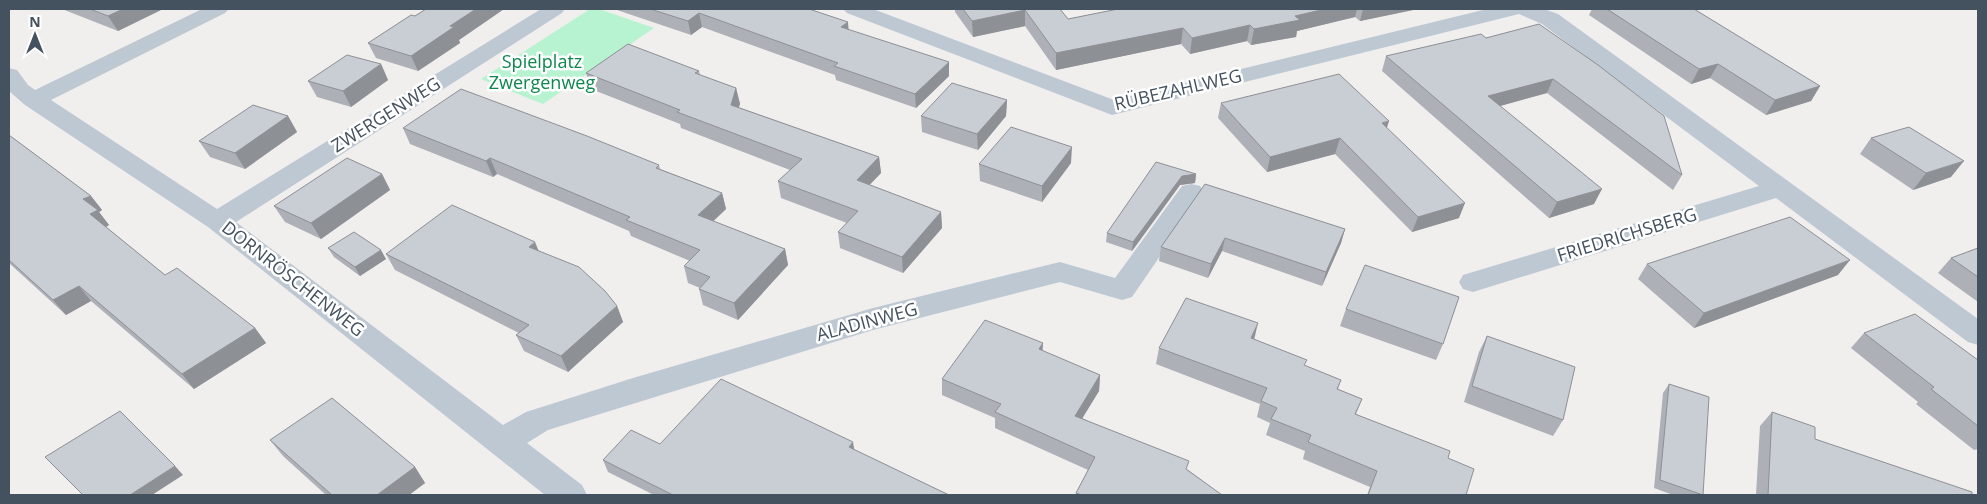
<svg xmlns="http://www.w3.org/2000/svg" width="1987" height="504" viewBox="0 0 1987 504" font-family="'Open Sans',sans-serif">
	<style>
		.green { fill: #b7f3d0 }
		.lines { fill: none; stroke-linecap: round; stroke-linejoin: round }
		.minor { fill: #bdc8d2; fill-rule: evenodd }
		.wall { fill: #adb0b6 }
		.shaded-wall { fill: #8d9094 }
		.building { fill: #c9cdd4; stroke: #8d9094 }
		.labels { text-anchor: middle; stroke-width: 5; stroke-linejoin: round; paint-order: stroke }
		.park-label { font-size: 18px; fill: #0d874d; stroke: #fff }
		.street-label { font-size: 18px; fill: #44515e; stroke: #fff }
	</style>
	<rect width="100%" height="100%" fill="#f1eeee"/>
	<!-- green -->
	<path class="green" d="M 590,9 L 599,9 L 654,28 L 543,104 L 481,79 Z"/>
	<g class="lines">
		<!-- minor -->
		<g class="minor">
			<path d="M 202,9 L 229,9 L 225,13 L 51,100 L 217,209 L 541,9 L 565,9 L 562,13 L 236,222 L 503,425 L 526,412 L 633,378 L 873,308 L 1060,262 L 1115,278 L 1182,186 L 1191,184 L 1200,186 L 1204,192 L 1132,297 L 1122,300 L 1060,282 L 873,330 L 548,430 L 527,443 L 582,485 L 587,495 L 545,495 L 208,227 L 25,105 L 9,91 L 9,68 L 17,70 L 28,85 L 35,90 Z"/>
			<path d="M 843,9 L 873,9 L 1114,100 L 1487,9 L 1544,9 L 1558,14 L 1978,319 L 1978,345 L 1968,342 L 1776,198 L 1473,292 L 1463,289 L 1459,282 L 1463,275 L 1759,186 L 1542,24 L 1519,14 L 1112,115 L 847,13 Z"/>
		</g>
	</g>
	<!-- wall -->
	<g class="wall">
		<path d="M 62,9 L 163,9 L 118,31 Z"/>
		<path d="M 426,9 L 504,9 L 459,40 L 460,43 L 418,71 L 376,58 L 368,43 Z"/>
		<path d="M 614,9 L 809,9 L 848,29 L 949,76 L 916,108 L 836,80 L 835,75 L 702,27 L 691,35 Z"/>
		<path d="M 955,9 L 1060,9 L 1068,19 L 1118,9 L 1414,9 L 1413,10 L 1360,21 L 1355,17 L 1297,31 L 1296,37 L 1251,45 L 1247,41 L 1190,54 L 1181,44 L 1056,70 L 1025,26 L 973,37 L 955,12 Z"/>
		<path d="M 1592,9 L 1694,9 L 1820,86 L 1811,101 L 1766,115 L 1710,78 L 1691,84 L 1589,15 Z"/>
		<path d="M 1539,24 L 1682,175 L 1673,190 L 1547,93 L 1500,106 L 1594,204 L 1549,218 L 1382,71 L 1386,56 L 1486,38 Z"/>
		<path d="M 381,64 L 388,80 L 351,107 L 317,97 L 308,81 Z"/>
		<path d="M 699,71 L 700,75 L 736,88 L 740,104 L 738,107 L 879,157 L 881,173 L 869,185 L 941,212 L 942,228 L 903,273 L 840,248 L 838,232 L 847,223 L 781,198 L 778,181 L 790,170 L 681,128 L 680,124 L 591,89 L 586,73 Z"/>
		<path d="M 1007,100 L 1006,116 L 978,150 L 922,132 L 921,116 Z"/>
		<path d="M 1221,103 L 1387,128 L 1459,218 L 1412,232 L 1335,154 L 1267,172 L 1218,118 Z"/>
		<path d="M 288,116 L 297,132 L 245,169 L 210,157 L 199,141 Z"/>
		<path d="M 403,128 L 659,165 L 660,169 L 722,193 L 726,209 L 713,221 L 785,249 L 788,265 L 738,320 L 703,305 L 699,289 L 700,288 L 688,283 L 684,266 L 690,261 L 631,236 L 629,231 L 497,174 L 493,177 L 410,144 Z"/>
		<path d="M 9,135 L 91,196 L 102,210 L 99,212 L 109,225 L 106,227 L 165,275 L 255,328 L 266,343 L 194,389 L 91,301 L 66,315 L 9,263 Z"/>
		<path d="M 1871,138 L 1951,177 L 1913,190 L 1860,154 Z"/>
		<path d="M 1071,163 L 1042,202 L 980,181 L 979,164 Z"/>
		<path d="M 382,174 L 390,190 L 321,239 L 285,222 L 274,206 Z"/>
		<path d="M 1196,174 L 1195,183 L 1180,185 L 1132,251 L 1106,242 L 1107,233 Z"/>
		<path d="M 1205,184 L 1345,229 L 1341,243 L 1322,286 L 1222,251 L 1208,278 L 1159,261 L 1161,247 Z"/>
		<path d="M 328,248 L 386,259 L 360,276 L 334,257 Z"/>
		<path d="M 1978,248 L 1978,302 L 1938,273 L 1951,258 Z"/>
		<path d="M 539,251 L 617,306 L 623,322 L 568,372 L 524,351 L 516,335 L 519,333 L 395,270 L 386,254 Z"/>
		<path d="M 1647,264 L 1838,275 L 1694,328 L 1638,279 Z"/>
		<path d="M 1346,309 L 1443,344 L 1436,360 L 1340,326 Z"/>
		<path d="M 1864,333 L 1978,360 L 1978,449 L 1974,450 L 1916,404 L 1918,402 L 1851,348 Z"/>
		<path d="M 1487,336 L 1563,420 L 1553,436 L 1464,402 L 1479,352 Z"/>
		<path d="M 1254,339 L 1305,366 L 1341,380 L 1338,389 L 1362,399 L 1356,414 L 1448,458 L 1466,495 L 1367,495 L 1370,487 L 1303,459 L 1305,451 L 1266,435 L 1270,423 L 1257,417 L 1260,404 L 1156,364 L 1159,348 Z"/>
		<path d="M 1043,343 L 1042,351 L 1100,375 L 1099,391 L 1082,418 L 1188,470 L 1222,495 L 1075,495 L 1076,493 L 1088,470 L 995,428 L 995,418 L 942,395 L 942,379 Z"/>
		<path d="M 1669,384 L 1703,495 L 1673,495 L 1654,488 L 1663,393 Z"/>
		<path d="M 1772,412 L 1815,439 L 1972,495 L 1756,495 L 1760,426 Z"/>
		<path d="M 270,440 L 415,467 L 425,483 L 409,495 L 326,495 L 283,456 Z"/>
		<path d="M 660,444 L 854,450 L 949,495 L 654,495 L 608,472 L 603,460 Z"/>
	</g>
	<!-- shaded-wall -->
	<g class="shaded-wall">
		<path d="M 123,9 L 163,9 L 118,31 L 108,16 Z"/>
		<path d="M 476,9 L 504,9 L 459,40 L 460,43 L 418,71 L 411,56 L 450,26 Z"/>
		<path d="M 1325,9 L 1357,9 L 1355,17 L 1297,31 L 1296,37 L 1251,45 L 1254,29 L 1295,16 Z"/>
		<path d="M 1363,9 L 1414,9 L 1413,10 L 1360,21 Z"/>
		<path d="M 1025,10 L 1025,26 L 973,37 L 972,21 Z"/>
		<path d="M 699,13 L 702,27 L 691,35 L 688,21 Z"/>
		<path d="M 848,22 L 849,35 L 841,27 Z"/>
		<path d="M 1250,25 L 1247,41 L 1190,54 L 1192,38 Z"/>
		<path d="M 1183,28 L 1181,44 L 1056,70 L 1056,53 Z"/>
		<path d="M 949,62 L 949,76 L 916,108 L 915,94 Z"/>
		<path d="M 381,64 L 388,80 L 351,107 L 343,91 Z"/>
		<path d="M 1718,64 L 1710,78 L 1691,84 L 1699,69 Z"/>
		<path d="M 1553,79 L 1547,93 L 1482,111 L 1488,96 Z"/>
		<path d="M 1820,86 L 1811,101 L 1766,115 L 1775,100 Z"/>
		<path d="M 736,88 L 740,104 L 734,121 L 731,105 Z"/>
		<path d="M 1007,100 L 1006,116 L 978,150 L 977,134 Z"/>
		<path d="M 288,116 L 297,132 L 245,169 L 235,153 Z"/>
		<path d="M 1389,121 L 1384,137 L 1382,123 Z"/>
		<path d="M 1340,138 L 1335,154 L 1267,172 L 1270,157 Z"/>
		<path d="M 1072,147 L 1071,163 L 1042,202 L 1042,186 Z"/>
		<path d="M 879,157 L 881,173 L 858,197 L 857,180 Z"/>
		<path d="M 490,158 L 497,174 L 493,177 L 486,161 Z"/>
		<path d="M 1964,161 L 1951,177 L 1913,190 L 1926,173 Z"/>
		<path d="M 382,174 L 390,190 L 321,239 L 311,223 Z"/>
		<path d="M 1196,174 L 1195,183 L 1180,185 L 1132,251 L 1133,242 L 1182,176 Z"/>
		<path d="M 1602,189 L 1594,204 L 1549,218 L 1557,202 Z"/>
		<path d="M 722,193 L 726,209 L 702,232 L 698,215 Z"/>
		<path d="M 91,196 L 102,210 L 99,212 L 109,225 L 102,229 L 90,214 L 83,199 Z"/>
		<path d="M 1465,203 L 1459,218 L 1412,232 L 1418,217 Z"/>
		<path d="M 941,212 L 942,228 L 903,273 L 902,257 Z"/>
		<path d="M 1345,229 L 1341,243 L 1322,286 L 1326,272 Z"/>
		<path d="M 1225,238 L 1222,251 L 1208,278 L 1211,264 Z"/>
		<path d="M 535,242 L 542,259 L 529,247 Z"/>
		<path d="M 785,249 L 788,265 L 738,320 L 734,303 Z"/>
		<path d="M 381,250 L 386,259 L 360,276 L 355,267 Z"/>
		<path d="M 1850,260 L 1838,275 L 1694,328 L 1704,313 Z"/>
		<path d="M 79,286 L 91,301 L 66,315 L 53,300 Z"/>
		<path d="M 617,306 L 623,322 L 568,372 L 561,356 Z"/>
		<path d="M 1258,323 L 1254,340 L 1251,338 Z"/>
		<path d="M 255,328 L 266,343 L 194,389 L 182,374 Z"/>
		<path d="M 1043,343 L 1042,360 L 1039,349 Z"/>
		<path d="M 1100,375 L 1099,391 L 1074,432 L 1075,416 Z"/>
		<path d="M 853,442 L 855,454 L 849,447 Z"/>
		<path d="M 175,466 L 183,475 L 152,495 L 130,495 Z"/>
		<path d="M 415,467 L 425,483 L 409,495 L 377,495 Z"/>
	</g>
	<!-- building -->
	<g class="building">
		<path d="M 90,9 L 123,9 L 108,16 Z"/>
		<path d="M 426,9 L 476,9 L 450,26 L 454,27 L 411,56 L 368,43 L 411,15 L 415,16 Z"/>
		<path d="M 650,9 L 809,9 L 848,22 L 841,27 L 949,62 L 915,94 L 834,66 L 838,63 L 699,13 L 688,21 Z"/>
		<path d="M 963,9 L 1060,9 L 1068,19 L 1118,9 L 1325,9 L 1295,16 L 1300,20 L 1254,29 L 1250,25 L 1192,38 L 1183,28 L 1056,53 L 1025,10 L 972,21 Z"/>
		<path d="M 1607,9 L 1694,9 L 1820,86 L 1775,100 L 1718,64 L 1699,69 Z"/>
		<path d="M 1539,24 L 1598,65 L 1664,116 L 1682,175 L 1553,79 L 1488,96 L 1602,189 L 1557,202 L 1386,56 L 1481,34 L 1486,38 Z"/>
		<path d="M 628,44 L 699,71 L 695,73 L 736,88 L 731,105 L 879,157 L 857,180 L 941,212 L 902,257 L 838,232 L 858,211 L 778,181 L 802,159 L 677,112 L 680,110 L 586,73 Z"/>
		<path d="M 347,55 L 381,64 L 343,91 L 308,81 Z"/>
		<path d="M 1339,74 L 1389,121 L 1382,123 L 1465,203 L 1418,217 L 1340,138 L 1270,157 L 1221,103 Z"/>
		<path d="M 952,83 L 1007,100 L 977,134 L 921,116 Z"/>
		<path d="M 461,89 L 587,136 L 659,165 L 656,168 L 722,193 L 698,215 L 785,249 L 734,303 L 699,289 L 710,277 L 684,266 L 700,250 L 626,220 L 630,217 L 490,158 L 486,161 L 403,128 Z"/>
		<path d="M 253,105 L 288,116 L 235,153 L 199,141 Z"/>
		<path d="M 1011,127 L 1072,147 L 1042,186 L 979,164 Z"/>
		<path d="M 1909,127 L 1964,161 L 1926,173 L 1871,138 Z"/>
		<path d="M 9,135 L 91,196 L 83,199 L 98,210 L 90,214 L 165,275 L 177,268 L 255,328 L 182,374 L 79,286 L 53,300 L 9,260 Z"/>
		<path d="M 347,158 L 382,174 L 311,223 L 274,206 Z"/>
		<path d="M 1156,162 L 1196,174 L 1182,176 L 1133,242 L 1107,233 Z"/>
		<path d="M 1205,184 L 1345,229 L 1326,272 L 1225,238 L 1211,264 L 1161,247 Z"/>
		<path d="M 452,205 L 535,242 L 529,247 L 579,267 L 605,291 L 617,306 L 561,356 L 516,335 L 529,325 L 386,254 Z"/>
		<path d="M 1790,217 L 1850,260 L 1704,313 L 1647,264 Z"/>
		<path d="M 354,232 L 381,250 L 355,267 L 328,248 Z"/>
		<path d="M 1978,248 L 1978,277 L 1951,258 Z"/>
		<path d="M 1365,265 L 1459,297 L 1443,344 L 1346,309 Z"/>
		<path d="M 1186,298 L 1258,323 L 1251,338 L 1307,360 L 1304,365 L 1341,380 L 1337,389 L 1362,399 L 1355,414 L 1450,451 L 1448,458 L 1474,469 L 1466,495 L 1368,495 L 1377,471 L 1308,442 L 1311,435 L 1271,419 L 1277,408 L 1261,401 L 1267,388 L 1159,348 Z"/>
		<path d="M 1915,314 L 1978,360 L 1978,426 L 1931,389 L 1934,387 L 1864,333 Z"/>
		<path d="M 985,320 L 1043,343 L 1039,349 L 1100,375 L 1075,416 L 1189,461 L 1186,469 L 1222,495 L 1082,495 L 1076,493 L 1095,457 L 995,412 L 1001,404 L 942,379 Z"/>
		<path d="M 1487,336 L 1575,367 L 1563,420 L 1472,386 Z"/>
		<path d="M 721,379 L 853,442 L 849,447 L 949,495 L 673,495 L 603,460 L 631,430 L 660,444 Z"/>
		<path d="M 1669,384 L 1709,397 L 1703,495 L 1660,480 Z"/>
		<path d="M 332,398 L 415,467 L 377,495 L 332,495 L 270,440 Z"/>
		<path d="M 120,411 L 175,466 L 130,495 L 83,495 L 45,457 Z"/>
		<path d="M 1772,412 L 1815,427 L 1815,439 L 1972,492 L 1972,495 L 1768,495 Z"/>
	</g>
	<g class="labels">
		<!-- park labels -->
		<g class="park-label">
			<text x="542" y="68">Spielplatz<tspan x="542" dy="21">Zwergenweg</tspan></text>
		</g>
		<!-- street labels -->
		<g class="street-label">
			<text transform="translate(1178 90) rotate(-13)" y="6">RÜBEZAHLWEG</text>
			<text transform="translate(386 115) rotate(-32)" y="6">ZWERGENWEG</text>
			<text transform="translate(1627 235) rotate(-17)" y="6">FRIEDRICHSBERG</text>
			<text transform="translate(293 279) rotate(38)" y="6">DORNRÖSCHENWEG</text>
			<text transform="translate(867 322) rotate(-15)" y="6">ALADINWEG</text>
		</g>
	</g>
	<!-- border -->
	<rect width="1987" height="504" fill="none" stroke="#44515e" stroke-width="20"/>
	<!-- north arrow -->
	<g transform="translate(35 35)" stroke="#ffffff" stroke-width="4" paint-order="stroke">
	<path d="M0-4L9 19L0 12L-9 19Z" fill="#44515e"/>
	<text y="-8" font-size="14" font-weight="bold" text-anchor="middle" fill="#44515e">N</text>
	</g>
</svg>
